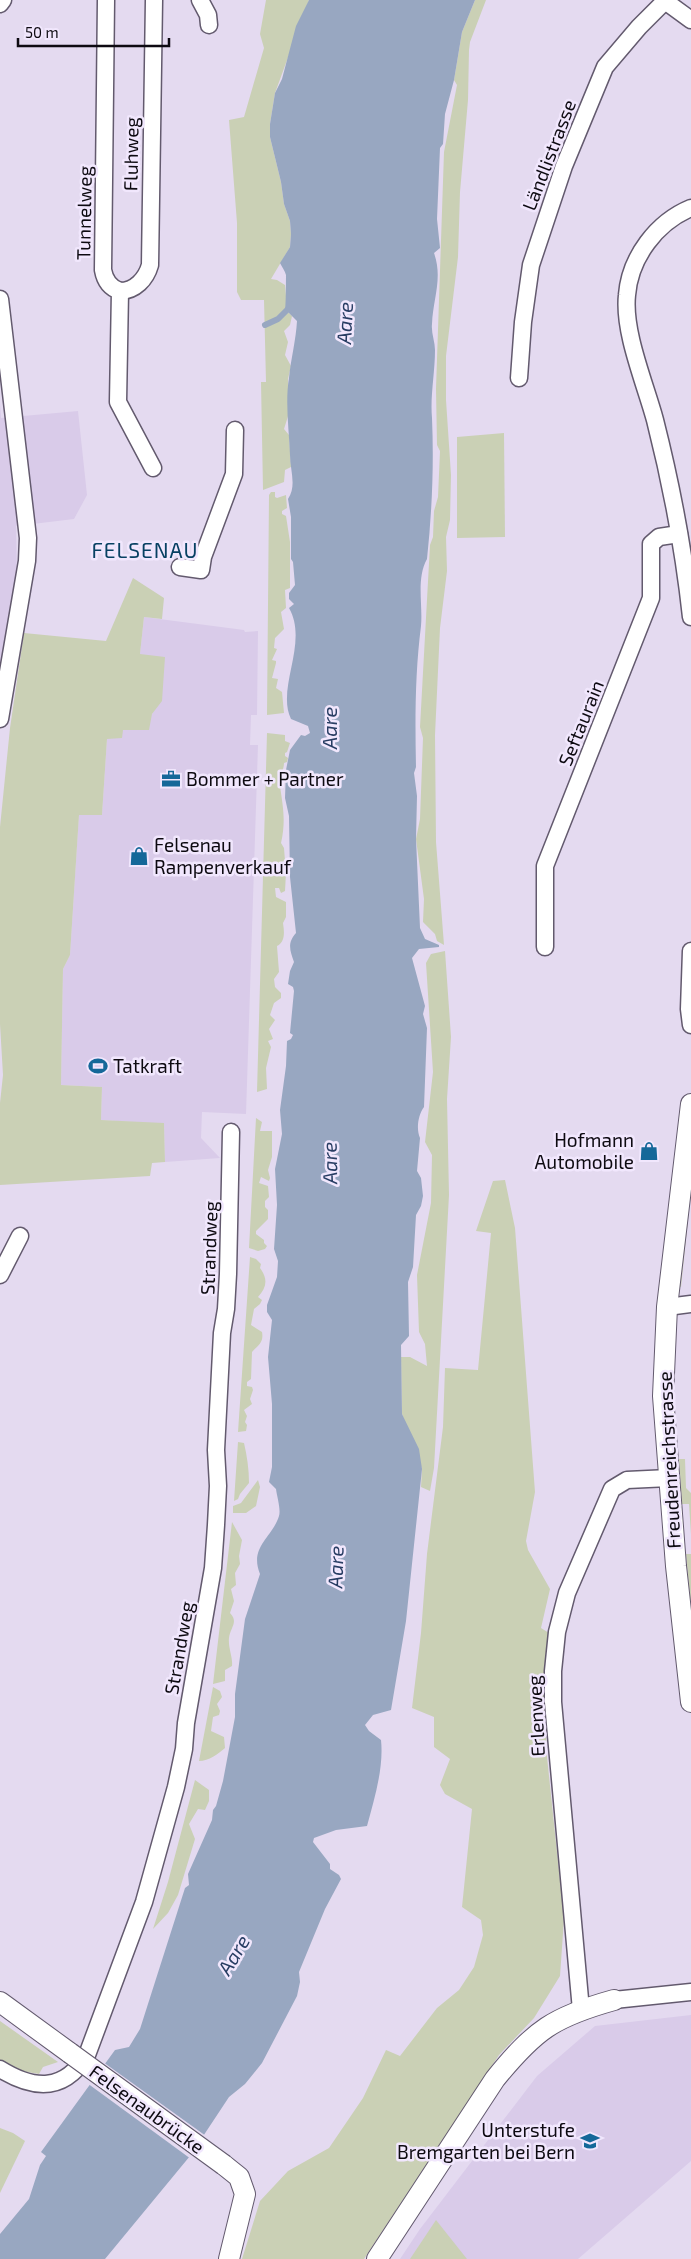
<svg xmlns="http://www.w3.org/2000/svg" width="691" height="2259" viewBox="0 0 691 2259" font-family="'Exo 2',sans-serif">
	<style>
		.built { fill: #d9cbe9 }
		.green { fill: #cad0b5 }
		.water { fill: #98a7c1 }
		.pier { fill: #e4daf0 }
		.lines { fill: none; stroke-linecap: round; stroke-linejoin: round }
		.stream { stroke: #98a7c1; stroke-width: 6 }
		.minor-casing { stroke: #635a6e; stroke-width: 19 }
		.tertiary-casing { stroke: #635a6e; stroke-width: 22 }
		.minor { stroke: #fff; stroke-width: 16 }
		.tertiary { stroke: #fff; stroke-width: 20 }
		.tertiary-bridge-casing { stroke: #635a6e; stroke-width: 22; stroke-linecap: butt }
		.tertiary-bridge { stroke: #fff; stroke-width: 20 }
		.labels { text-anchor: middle; stroke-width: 5; stroke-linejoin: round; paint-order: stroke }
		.street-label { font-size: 19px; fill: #0d0a11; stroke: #f1e7fd }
		.poi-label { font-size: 19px; fill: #0d0a11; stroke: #f1e7fd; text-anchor: start }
		.water-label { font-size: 20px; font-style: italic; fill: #283d63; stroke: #f1e7fd }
		.quarter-label { font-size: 21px; letter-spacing: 1px; fill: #084163; stroke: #f1e7fd }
	</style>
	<rect width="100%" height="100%" fill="#e4daf0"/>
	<!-- built -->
	<g class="built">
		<path d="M 0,403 L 1,418 L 78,411 L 87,495 L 74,519 L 16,526 L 17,580 L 0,686 Z"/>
		<path d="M 144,617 L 244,630 L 245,632 L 258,631 L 257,715 L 251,715 L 250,745 L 258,745 L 246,1114 L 202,1112 L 201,1138 L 220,1158 L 165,1162 L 164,1124 L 101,1120 L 102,1087 L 61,1085 L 63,969 L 70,955 L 79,814 L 102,815 L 107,739 L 152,714 L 157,706 L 140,654 Z"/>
		<path d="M 691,2015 L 691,2161 L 578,2259 L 400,2259 L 420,2229 L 537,2076 L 595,2026 Z"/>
	</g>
	<!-- green -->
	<g class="green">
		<path d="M 266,0 L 309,0 L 275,93 L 270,124 L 270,137 L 281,182 L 284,204 L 290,221 L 291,234 L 290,247 L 271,279 L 277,280 L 285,285 L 287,306 L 285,309 L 292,316 L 290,325 L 284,331 L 288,342 L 285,355 L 291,366 L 288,379 L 289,413 L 284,429 L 289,435 L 291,467 L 285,470 L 284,482 L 263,490 L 261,382 L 266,382 L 264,300 L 241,300 L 237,292 L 237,223 L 229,120 L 244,117 L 264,48 L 260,34 Z"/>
		<path d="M 475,0 L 486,0 L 470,42 L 469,50 L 468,100 L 460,192 L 458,257 L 446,356 L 446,400 L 451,475 L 450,520 L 446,537 L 447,571 L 440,628 L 435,735 L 436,842 L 444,945 L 437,941 L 435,934 L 423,922 L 424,899 L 416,839 L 420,819 L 423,738 L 420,727 L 430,545 L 433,537 L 434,511 L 438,497 L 440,451 L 437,445 L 436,389 L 444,152 L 457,85 L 454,80 L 462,32 Z"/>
		<path d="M 504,433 L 505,537 L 457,538 L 457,437 Z"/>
		<path d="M 271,492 L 275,492 L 275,497 L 277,498 L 286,495 L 287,508 L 282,511 L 282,514 L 286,516 L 290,542 L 290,588 L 285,590 L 286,608 L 281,612 L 284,629 L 275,638 L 274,648 L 277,649 L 272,660 L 276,661 L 276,663 L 272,678 L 278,679 L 276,688 L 282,692 L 284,713 L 267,715 L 269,495 Z"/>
		<path d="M 133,578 L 164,598 L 162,619 L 144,617 L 140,654 L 165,657 L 162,701 L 152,714 L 149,730 L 123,730 L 122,738 L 107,739 L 102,815 L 79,815 L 70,955 L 63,969 L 61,1085 L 102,1087 L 101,1120 L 164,1123 L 165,1162 L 152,1163 L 150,1176 L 0,1185 L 0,1103 L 3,1075 L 0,1024 L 0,827 L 10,728 L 24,633 L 106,641 Z"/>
		<path d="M 267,733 L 285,735 L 285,741 L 290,743 L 287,752 L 285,753 L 285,756 L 288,758 L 287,762 L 284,763 C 284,771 278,778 280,786 C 283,807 286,821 281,843 L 284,848 L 285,861 L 282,865 L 286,873 L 285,891 L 281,893 L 279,888 L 275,888 L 276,897 L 286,902 L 286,917 L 283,923 C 284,930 286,942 277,946 L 279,972 L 274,979 L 275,987 L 281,993 L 281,998 L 274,1003 L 270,1015 L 275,1020 L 269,1029 L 273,1039 L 268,1041 L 271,1047 L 266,1068 L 267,1089 L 257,1092 Z"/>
		<path d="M 445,951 L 451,1037 L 447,1099 L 449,1195 L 434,1468 L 430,1491 L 421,1487 L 422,1469 L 402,1414 L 401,1357 L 410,1357 L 427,1366 L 425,1344 L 419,1332 L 417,1275 L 431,1203 L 432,1155 L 425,1142 L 433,1072 L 426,963 L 431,954 Z"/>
		<path d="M 256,1118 L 262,1122 L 260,1131 L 272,1131 L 272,1157 L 268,1170 L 270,1178 L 269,1181 L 261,1177 L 259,1183 L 268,1186 L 269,1197 L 265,1201 L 265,1207 L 268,1210 L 268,1219 L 256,1231 L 256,1234 L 264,1240 L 264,1243 L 267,1246 L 265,1249 L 258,1251 L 249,1248 Z"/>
		<path d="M 505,1180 L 515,1228 L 535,1492 L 526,1541 L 528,1550 L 550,1589 L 541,1628 L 549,1633 L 544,1685 L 547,1757 L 564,1919 L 560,1976 L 534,2018 L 499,2055 L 364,2259 L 242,2259 L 260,2201 L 288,2171 L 329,2148 L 363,2098 L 386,2050 L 400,2056 L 437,2008 L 459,1990 L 474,1967 L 483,1935 L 481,1920 L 462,1907 L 472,1809 L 445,1794 L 440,1785 L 450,1759 L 434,1747 L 434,1717 L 412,1708 L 421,1633 L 427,1554 L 443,1427 L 445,1368 L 478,1370 L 491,1233 L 476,1231 L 493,1181 Z"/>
		<path d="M 688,1209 L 689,1210 L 681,1287 L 679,1286 Z"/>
		<path d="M 250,1257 L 256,1259 L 261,1264 L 260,1268 C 268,1279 267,1287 258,1297 L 262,1300 L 260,1304 L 254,1309 L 251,1325 L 262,1332 C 264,1343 258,1345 252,1352 L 251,1379 L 247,1382 L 247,1386 L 252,1387 L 253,1390 L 250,1399 L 252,1404 L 244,1410 L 247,1416 L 245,1422 L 247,1425 L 246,1431 L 238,1432 Z"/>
		<path d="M 238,1442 L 244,1443 C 247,1456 249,1469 249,1483 L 240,1494 L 238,1499 L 234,1501 Z"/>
		<path d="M 679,1459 L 685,1459 L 686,1488 L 691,1493 L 691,1534 L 689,1504 L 682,1504 Z"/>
		<path d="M 258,1480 L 260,1487 L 256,1506 L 246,1513 L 233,1513 L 233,1506 L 241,1503 Z"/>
		<path d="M 232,1522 L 242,1540 L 239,1556 L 240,1564 L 235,1573 L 236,1585 L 231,1589 L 234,1601 L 230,1613 C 239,1622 230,1628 229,1638 C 228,1648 233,1657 232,1666 L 225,1670 L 225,1681 L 213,1684 Z"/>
		<path d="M 686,1554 L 691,1554 L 691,1608 Z"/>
		<path d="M 213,1687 L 220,1691 L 222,1697 L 217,1704 L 220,1711 L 219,1715 L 213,1717 L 211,1731 L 224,1737 L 225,1748 C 218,1754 209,1761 199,1761 Z"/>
		<path d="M 195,1780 L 209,1790 L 209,1801 L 205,1810 L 198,1809 L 189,1824 L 195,1839 L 178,1895 L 168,1913 L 153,1929 L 168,1882 Z"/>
		<path d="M 0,2021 L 58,2062 L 43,2067 L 39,2074 L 21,2071 L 0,2061 Z"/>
		<path d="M 0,2128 L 13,2133 L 25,2141 L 0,2193 Z"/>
		<path d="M 436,2220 L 467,2259 L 410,2259 Z"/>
	</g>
	<!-- water -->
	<path class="water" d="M 309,0 L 475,0 L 462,32 L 454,80 L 445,114 L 443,144 L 440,148 L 437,219 L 440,248 L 434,253 C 443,278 433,299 432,324 C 431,333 435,341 435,350 C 435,373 430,396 432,418 C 434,465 432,512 427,559 C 416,579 423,604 421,626 C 415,673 415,720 416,767 L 414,773 L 417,796 L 416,839 L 420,928 L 425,939 L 439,945 L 439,947 L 419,949 L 412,958 L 425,1006 L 423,1014 L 427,1028 L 424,1107 C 418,1115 416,1129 420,1138 L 417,1171 L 421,1178 L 423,1196 L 421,1206 L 416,1215 L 413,1267 L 408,1282 L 409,1336 L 401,1345 L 402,1414 L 419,1449 L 422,1469 L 406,1621 L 391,1710 L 373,1715 L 365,1725 L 369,1731 L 381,1740 C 384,1768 374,1800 367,1826 L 336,1830 L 314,1838 L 313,1842 L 330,1864 L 330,1869 L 339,1875 L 341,1879 L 325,1909 L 299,1972 L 300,1982 L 297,1996 L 262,2063 L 245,2084 L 229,2097 L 190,2156 L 105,2259 L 0,2259 L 0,2234 L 29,2199 L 40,2165 L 46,2156 L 41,2152 L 115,2050 L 129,2047 L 140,2029 L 185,1888 L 189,1885 L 188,1874 L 212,1820 L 213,1810 L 216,1806 L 223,1781 L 235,1717 L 235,1694 L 245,1619 L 260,1574 C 249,1547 272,1538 279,1516 C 281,1509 277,1497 276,1489 L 269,1482 L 272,1467 L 272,1404 L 268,1357 L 272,1320 L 267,1312 L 267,1305 L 277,1277 L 278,1261 L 274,1249 L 277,1205 L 275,1169 L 282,1134 L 280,1110 L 286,1066 L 287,1041 L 291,1039 L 293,1035 L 290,1033 L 294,991 L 293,987 L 288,984 L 290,971 L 294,962 C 290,951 287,943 296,933 L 290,877 L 289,816 L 285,798 L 286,770 L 290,750 L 301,735 L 305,736 L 310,733 L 308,726 L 291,719 C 276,688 309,643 289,608 L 294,604 L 289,599 L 289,593 L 295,585 L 293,562 L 291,559 L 291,517 L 288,499 C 297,486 290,470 290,455 C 289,430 285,402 289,378 C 291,358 296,340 297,321 L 285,309 C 286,308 286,278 286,275 C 285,271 282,267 280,263 L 290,247 L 291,234 L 290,221 L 284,204 L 281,182 L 270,137 L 270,124 L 275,93 L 282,79 L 296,26 Z"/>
	<!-- pier -->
	<path class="pier" d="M 103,2062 L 206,2136 L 191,2159 L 87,2083 Z"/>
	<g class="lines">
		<!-- stream -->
		<path class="stream" d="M 265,325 L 278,319 L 292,305"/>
		<!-- minor casing -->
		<g class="minor-casing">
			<g id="minor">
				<path d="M 106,0 L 103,270 C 105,281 110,288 120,291 L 118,402 L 153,468"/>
				<path d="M 200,0 L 208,15 L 209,25"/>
				<path d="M 0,4 L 3,0"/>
				<path d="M 691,208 C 657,222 630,257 627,295 C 623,332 645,383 655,420 C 671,483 684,552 691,617"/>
				<path d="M 120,291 C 135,291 146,279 150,265 L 154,0"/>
				<path d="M 0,299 L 28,538 L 27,561 L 0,719"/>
				<path d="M 519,378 L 523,322 L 531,265 L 564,166 L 605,67 L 639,27 L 665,1 L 691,20"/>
				<path d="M 180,567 L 201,570 L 203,557 L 234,474 L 235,430"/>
				<path d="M 545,947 L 545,866 L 651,598 L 651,544 L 659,537 L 679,534"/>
				<path d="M 691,951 L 689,1009 L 691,1025"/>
				<path d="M 0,1275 L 20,1236"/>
				<path d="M 667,1307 L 691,1304"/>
				<path d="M 614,2000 L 691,1992"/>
				<path d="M 581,2010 L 553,1702 L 553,1671 L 557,1632 L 567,1593 L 612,1489 L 627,1480 L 669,1478"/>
				<path d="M 0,2069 C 34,2090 64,2092 87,2055 L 144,1902 L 176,1787 L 184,1749 L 186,1723 L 213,1568 L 216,1525 L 218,1486 L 216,1450 L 222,1333 L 226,1309 L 228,1274 L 231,1132"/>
			</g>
		</g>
		<!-- tertiary casing -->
		<g class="tertiary-casing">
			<g id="tertiary">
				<path d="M 691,1104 L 667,1307 L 663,1396 L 676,1566 L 691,1702"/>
				<path d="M 0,2002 L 70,2053"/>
				<path d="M 224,2165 L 239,2177 L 245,2194 L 229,2259"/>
				<path d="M 377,2259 L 495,2079 C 535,2030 553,2017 614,2000"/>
			</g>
		</g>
		<!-- minor -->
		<use href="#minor" class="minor"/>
		<!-- tertiary -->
		<use href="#tertiary" class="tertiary"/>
		<!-- tertiary-bridge casing -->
		<g class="tertiary-bridge-casing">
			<path id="tertiary-bridge" d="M 70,2053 L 224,2165"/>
		</g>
		<!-- tertiary-bridge -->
		<use href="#tertiary-bridge" class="tertiary-bridge"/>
	</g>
	<!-- icons -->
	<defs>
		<g id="office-bare" transform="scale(1.5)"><path d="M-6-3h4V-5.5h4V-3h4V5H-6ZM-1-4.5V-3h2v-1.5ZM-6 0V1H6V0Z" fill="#156899" stroke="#f1e7fd" stroke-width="2.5" paint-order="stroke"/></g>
		<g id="shop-bare" transform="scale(1.5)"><path d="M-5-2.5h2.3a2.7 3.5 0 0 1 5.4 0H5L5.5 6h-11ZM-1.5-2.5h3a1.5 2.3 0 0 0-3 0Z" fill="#156899" stroke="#f1e7fd" stroke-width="2.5" paint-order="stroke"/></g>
		<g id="stadium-bare" transform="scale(1.5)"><path d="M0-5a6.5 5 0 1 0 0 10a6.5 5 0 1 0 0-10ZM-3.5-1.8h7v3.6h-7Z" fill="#156899" stroke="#f1e7fd" stroke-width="2.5" paint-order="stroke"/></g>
		<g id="school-bare" transform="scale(1.5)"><path d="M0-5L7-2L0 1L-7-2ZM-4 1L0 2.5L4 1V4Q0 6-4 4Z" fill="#156899" stroke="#f1e7fd" stroke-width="2.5" paint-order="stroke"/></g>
	</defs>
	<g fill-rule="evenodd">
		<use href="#office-bare" x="171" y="779"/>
		<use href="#shop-bare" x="139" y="856"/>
		<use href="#stadium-bare" x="98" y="1066"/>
		<use href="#shop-bare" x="649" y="1151"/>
		<use href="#school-bare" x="590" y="2141"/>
	</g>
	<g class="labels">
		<!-- street labels -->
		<g class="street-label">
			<text transform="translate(131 154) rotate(-89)" y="7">Fluhweg</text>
			<text transform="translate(549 155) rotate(-69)" y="7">Ländlistrasse</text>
			<text transform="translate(84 213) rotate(-89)" y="7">Tunnelweg</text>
			<text transform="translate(581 723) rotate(-68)" y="7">Seftaurain</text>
			<text transform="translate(209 1248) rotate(-88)" y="7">Strandweg</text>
			<text transform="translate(669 1460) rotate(-93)" y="7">Freudenreichstrasse</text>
			<text transform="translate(179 1648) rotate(-80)" y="7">Strandweg</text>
			<text transform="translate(536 1716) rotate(-93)" y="7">Erlenweg</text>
			<text transform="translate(147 2109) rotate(36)" y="7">Felsenaubrücke</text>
		</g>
		<!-- poi labels -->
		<g class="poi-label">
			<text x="186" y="786">Bommer + Partner</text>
			<text x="154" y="852">Felsenau<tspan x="154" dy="22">Rampenverkauf</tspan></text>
			<text x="113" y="1073">Tatkraft</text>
			<text x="634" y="1147" text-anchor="end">Hofmann<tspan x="634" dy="22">Automobile</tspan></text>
			<text x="575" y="2137" text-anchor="end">Unterstufe<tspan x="575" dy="22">Bremgarten bei Bern</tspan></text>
		</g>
		<!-- water labels -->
		<g class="water-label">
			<text transform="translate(345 323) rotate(-87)" y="7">Aare</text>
			<text transform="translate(330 728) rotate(-90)" y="7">Aare</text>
			<text transform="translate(330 1163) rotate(-91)" y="7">Aare</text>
			<text transform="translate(336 1567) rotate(-88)" y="7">Aare</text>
			<text transform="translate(234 1955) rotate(-59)" y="7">Aare</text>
		</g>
		<!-- quarter labels -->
		<g class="quarter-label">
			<text x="145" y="558">FELSENAU</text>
		</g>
	</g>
	<!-- scale -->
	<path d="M18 38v8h151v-8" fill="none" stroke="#0d0a11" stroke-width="2.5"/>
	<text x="25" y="38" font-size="15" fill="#0d0a11" stroke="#f1e7fd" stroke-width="4" paint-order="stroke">50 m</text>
</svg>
